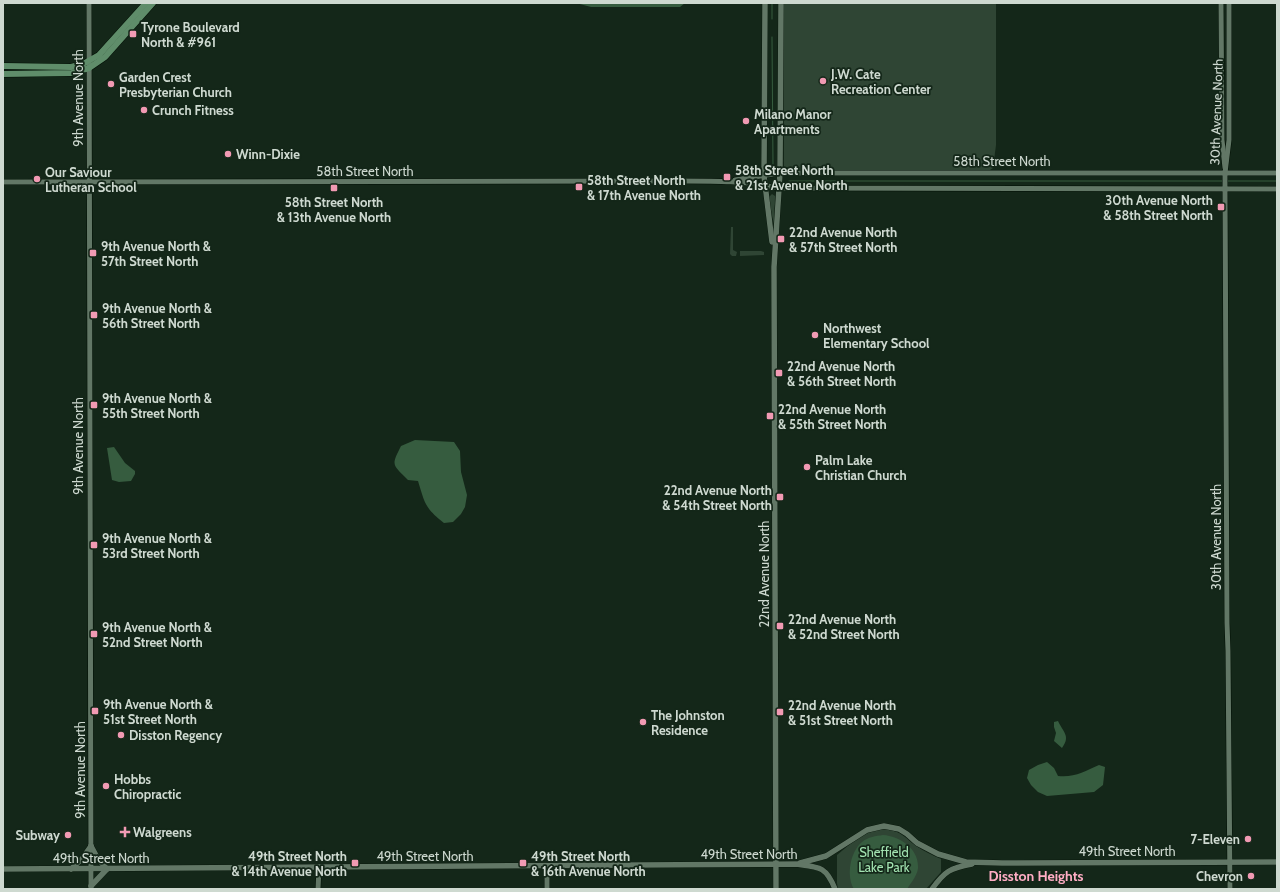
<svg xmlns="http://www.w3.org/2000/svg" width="1280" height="892" viewBox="0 0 1280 892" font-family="Cabin,sans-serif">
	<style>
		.green { fill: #2f4534 }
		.water { fill: #365c3f }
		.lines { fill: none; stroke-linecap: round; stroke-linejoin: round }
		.stream { stroke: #365c3f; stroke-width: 1 }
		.tertiary-casing { stroke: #010f04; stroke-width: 6 }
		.secondary-casing { stroke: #010f04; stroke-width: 6 }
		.primary-casing { stroke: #010f04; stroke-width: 7 }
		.tertiary { stroke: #627766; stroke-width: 5 }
		.secondary { stroke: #627766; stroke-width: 5.5 }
		.primary { stroke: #5f8d6a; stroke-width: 6 }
		.poi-dot { fill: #f19ab3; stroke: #142719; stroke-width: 1.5 }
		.labels { text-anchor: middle; stroke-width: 3.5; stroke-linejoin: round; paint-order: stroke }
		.poi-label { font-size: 13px; font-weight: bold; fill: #ced9d0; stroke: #142719; text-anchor: start }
		.street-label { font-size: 13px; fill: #ced9d0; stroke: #142719 }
		.park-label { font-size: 13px; fill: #a3e3b1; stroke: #142719 }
		.neighbourhood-label { font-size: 14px; font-weight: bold; fill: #ffadc4; stroke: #142719 }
	</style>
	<rect width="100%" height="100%" fill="#142719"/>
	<!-- green -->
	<g class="green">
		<path d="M 783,3 L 996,3 L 996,145 L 993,168 L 990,170 L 790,170 L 784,167 Z"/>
		<path d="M 772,194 L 775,196 L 775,198 L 774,224 L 770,207 L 769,197 Z"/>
		<path d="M 731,227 L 733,227 L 733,250 L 737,252 L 736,256 L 732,256 L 730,254 Z"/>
		<path d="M 740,251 L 761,251 L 764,252 L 764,255 L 740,256 Z"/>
		<path d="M 887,829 C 902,832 904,837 915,845 C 923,851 932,855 941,859 L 941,872 L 926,889 L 838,889 L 837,883 L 837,855 C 854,841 864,830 887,829 Z"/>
	</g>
	<!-- water -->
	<g class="water">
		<path d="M 576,3 L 685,3 L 680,7 L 591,7 Z"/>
		<path d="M 415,440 L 454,442 L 460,451 L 461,472 L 467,495 L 465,507 L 461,514 L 453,522 L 444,523 C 425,508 425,504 418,481 L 408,480 C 392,464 391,466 401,446 Z"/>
		<path d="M 114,447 L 125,463 L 135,471 L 135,474 L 131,481 L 119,482 L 112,480 L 107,448 Z"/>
		<path d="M 1058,721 C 1063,732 1071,736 1062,748 L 1054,741 L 1056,733 L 1054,727 L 1054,722 Z"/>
		<path d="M 1047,762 L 1054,768 L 1058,776 C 1074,778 1085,771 1099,765 L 1105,767 L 1103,785 L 1094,792 L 1047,796 L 1038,792 L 1031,785 L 1027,778 L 1029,770 L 1038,765 Z"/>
		<path d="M 883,835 C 899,836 918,848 918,866 C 919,873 911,883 907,889 L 854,889 C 846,876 850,852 862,842 C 868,837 876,836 883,835 Z"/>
	</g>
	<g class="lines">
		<!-- stream -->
		<g class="stream">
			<path d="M 772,19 L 772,3"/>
			<path d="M 772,37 L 773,164"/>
			<path d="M 789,181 L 1223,181"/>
			<path d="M 1228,181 L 1277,181"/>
		</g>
		<!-- tertiary casing -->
		<g class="tertiary-casing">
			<g id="tertiary">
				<path d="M 89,3 L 91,889"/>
				<path d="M 1221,3 L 1222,140 L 1225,168"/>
				<path d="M 1229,3 L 1229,140 L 1225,173 L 1225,189 L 1227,623 L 1228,651 L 1230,889"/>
				<path d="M 735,180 L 780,173 L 1277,173"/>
				<path d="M 3,182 L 682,181 C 715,181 747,181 779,188 L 1277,189"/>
				<path d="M 547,866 L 547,889"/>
				<path d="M 318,889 L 319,867"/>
			</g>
		</g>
		<!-- secondary casing -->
		<g class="secondary-casing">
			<g id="secondary">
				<path d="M 765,3 L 764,176 L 772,242"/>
				<path d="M 91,846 L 98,859 L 107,869"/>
				<path d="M 800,863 L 826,856 L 867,830 L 884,826 L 899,829 L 907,834 L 917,843 L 938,854 L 966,862 L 1002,863 L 1277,862"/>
				<path d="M 3,869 L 796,864 C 819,867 826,866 835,889"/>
				<path d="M 71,869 L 82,859 L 91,846"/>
				<path d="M 91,886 L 107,869"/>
				<path d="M 776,889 L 774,267 L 780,173 L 781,3"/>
				<path d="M 932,889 C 945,871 950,868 972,864"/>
			</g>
		</g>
		<!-- primary casing -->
		<g class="primary-casing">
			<g id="primary">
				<path d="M 3,66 L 71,67 L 83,64 L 99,55 L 146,3"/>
				<path d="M 3,74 L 72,73 L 89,68 L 105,57 L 153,3"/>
			</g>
		</g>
		<!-- tertiary -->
		<use href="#tertiary" class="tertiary"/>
		<!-- secondary -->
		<use href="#secondary" class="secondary"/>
		<!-- primary -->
		<use href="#primary" class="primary"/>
	</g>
	<!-- markers -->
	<g class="poi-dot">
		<rect x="129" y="30" width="8" height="8" rx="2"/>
		<circle cx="823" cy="81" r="4"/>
		<circle cx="111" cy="84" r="4"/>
		<circle cx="144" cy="110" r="4"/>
		<circle cx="746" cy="121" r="4"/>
		<circle cx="228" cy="154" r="4"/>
		<rect x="723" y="173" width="8" height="8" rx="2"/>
		<circle cx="37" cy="179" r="4"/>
		<rect x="575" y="183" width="8" height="8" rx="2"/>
		<rect x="330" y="184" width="8" height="8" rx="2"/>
		<rect x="1217" y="203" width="8" height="8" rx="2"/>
		<rect x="777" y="235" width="8" height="8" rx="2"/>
		<rect x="89" y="249" width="8" height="8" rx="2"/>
		<rect x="90" y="311" width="8" height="8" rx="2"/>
		<circle cx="815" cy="335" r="4"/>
		<rect x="775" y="369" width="8" height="8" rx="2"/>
		<rect x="90" y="401" width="8" height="8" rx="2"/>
		<rect x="766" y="412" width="8" height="8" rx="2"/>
		<circle cx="807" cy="467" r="4"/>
		<rect x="776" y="493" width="8" height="8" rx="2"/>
		<rect x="90" y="541" width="8" height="8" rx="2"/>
		<rect x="776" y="622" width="8" height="8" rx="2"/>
		<rect x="90" y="630" width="8" height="8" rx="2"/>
		<rect x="91" y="707" width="8" height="8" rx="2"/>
		<rect x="776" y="708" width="8" height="8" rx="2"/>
		<circle cx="643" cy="722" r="4"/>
		<circle cx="121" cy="735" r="4"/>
		<circle cx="106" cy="786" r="4"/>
		<path d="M123 826h4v4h4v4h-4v4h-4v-4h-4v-4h4z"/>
		<circle cx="68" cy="835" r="4"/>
		<circle cx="1248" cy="839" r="4"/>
		<rect x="351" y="859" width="8" height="8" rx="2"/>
		<rect x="519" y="859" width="8" height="8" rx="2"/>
		<circle cx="1251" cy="876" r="4"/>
	</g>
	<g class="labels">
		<!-- poi labels -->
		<g class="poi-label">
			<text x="141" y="32">Tyrone Boulevard<tspan x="141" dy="15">North &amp; #961</tspan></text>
			<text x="831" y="79">J.W. Cate<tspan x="831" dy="15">Recreation Center</tspan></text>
			<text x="119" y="82">Garden Crest<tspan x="119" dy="15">Presbyterian Church</tspan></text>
			<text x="152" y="115">Crunch Fitness</text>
			<text x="754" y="119">Milano Manor<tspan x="754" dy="15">Apartments</tspan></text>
			<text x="236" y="159">Winn-Dixie</text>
			<text x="735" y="175">58th Street North<tspan x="735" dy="15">&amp; 21st Avenue North</tspan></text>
			<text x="45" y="177">Our Saviour<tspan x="45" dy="15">Lutheran School</tspan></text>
			<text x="587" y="185">58th Street North<tspan x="587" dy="15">&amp; 17th Avenue North</tspan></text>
			<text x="1213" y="205" text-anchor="end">30th Avenue North<tspan x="1213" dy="15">&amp; 58th Street North</tspan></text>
			<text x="334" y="207" text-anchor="middle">58th Street North<tspan x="334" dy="15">&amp; 13th Avenue North</tspan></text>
			<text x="789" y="237">22nd Avenue North<tspan x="789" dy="15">&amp; 57th Street North</tspan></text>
			<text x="101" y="251">9th Avenue North &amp;<tspan x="101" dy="15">57th Street North</tspan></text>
			<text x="102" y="313">9th Avenue North &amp;<tspan x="102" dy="15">56th Street North</tspan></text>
			<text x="823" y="333">Northwest<tspan x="823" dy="15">Elementary School</tspan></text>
			<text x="787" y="371">22nd Avenue North<tspan x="787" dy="15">&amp; 56th Street North</tspan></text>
			<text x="102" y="403">9th Avenue North &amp;<tspan x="102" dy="15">55th Street North</tspan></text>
			<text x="778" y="414">22nd Avenue North<tspan x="778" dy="15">&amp; 55th Street North</tspan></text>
			<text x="815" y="465">Palm Lake<tspan x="815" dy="15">Christian Church</tspan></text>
			<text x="772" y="495" text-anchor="end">22nd Avenue North<tspan x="772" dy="15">&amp; 54th Street North</tspan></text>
			<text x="102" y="543">9th Avenue North &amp;<tspan x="102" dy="15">53rd Street North</tspan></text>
			<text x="788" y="624">22nd Avenue North<tspan x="788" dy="15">&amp; 52nd Street North</tspan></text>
			<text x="102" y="632">9th Avenue North &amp;<tspan x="102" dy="15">52nd Street North</tspan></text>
			<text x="103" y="709">9th Avenue North &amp;<tspan x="103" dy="15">51st Street North</tspan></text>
			<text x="788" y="710">22nd Avenue North<tspan x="788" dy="15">&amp; 51st Street North</tspan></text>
			<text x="651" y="720">The Johnston<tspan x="651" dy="15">Residence</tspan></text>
			<text x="129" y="740">Disston Regency</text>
			<text x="114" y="784">Hobbs<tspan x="114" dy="15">Chiropractic</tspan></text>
			<text x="133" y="837">Walgreens</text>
			<text x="60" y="840" text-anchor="end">Subway</text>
			<text x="1240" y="844" text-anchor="end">7-Eleven</text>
			<text x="347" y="861" text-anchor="end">49th Street North<tspan x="347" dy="15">&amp; 14th Avenue North</tspan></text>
			<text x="531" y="861">49th Street North<tspan x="531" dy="15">&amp; 16th Avenue North</tspan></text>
			<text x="1243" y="881" text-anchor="end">Chevron</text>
		</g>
		<!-- street labels -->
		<g class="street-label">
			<text transform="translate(78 98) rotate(-90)" y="5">9th Avenue North</text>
			<text transform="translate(1216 112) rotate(-88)" y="5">30th Avenue North</text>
			<text x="1002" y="166">58th Street North</text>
			<text x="365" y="176">58th Street North</text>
			<text transform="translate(78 446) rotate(-90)" y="5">9th Avenue North</text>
			<text transform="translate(1216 537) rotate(-90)" y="5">30th Avenue North</text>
			<text transform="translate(764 574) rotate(-90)" y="5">22nd Avenue North</text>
			<text transform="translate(80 770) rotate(-90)" y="5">9th Avenue North</text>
			<text x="1127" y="856">49th Street North</text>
			<text x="749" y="859">49th Street North</text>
			<text x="425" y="861">49th Street North</text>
			<text x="101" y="863">49th Street North</text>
		</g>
		<!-- park labels -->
		<g class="park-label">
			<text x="884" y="857">Sheffield<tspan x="884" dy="15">Lake Park</tspan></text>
		</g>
		<!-- neighbourhood labels -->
		<g class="neighbourhood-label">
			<text x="1036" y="881">Disston Heights</text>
		</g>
	</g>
	<!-- border -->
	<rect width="1280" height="892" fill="none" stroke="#ced9d0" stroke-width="8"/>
</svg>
